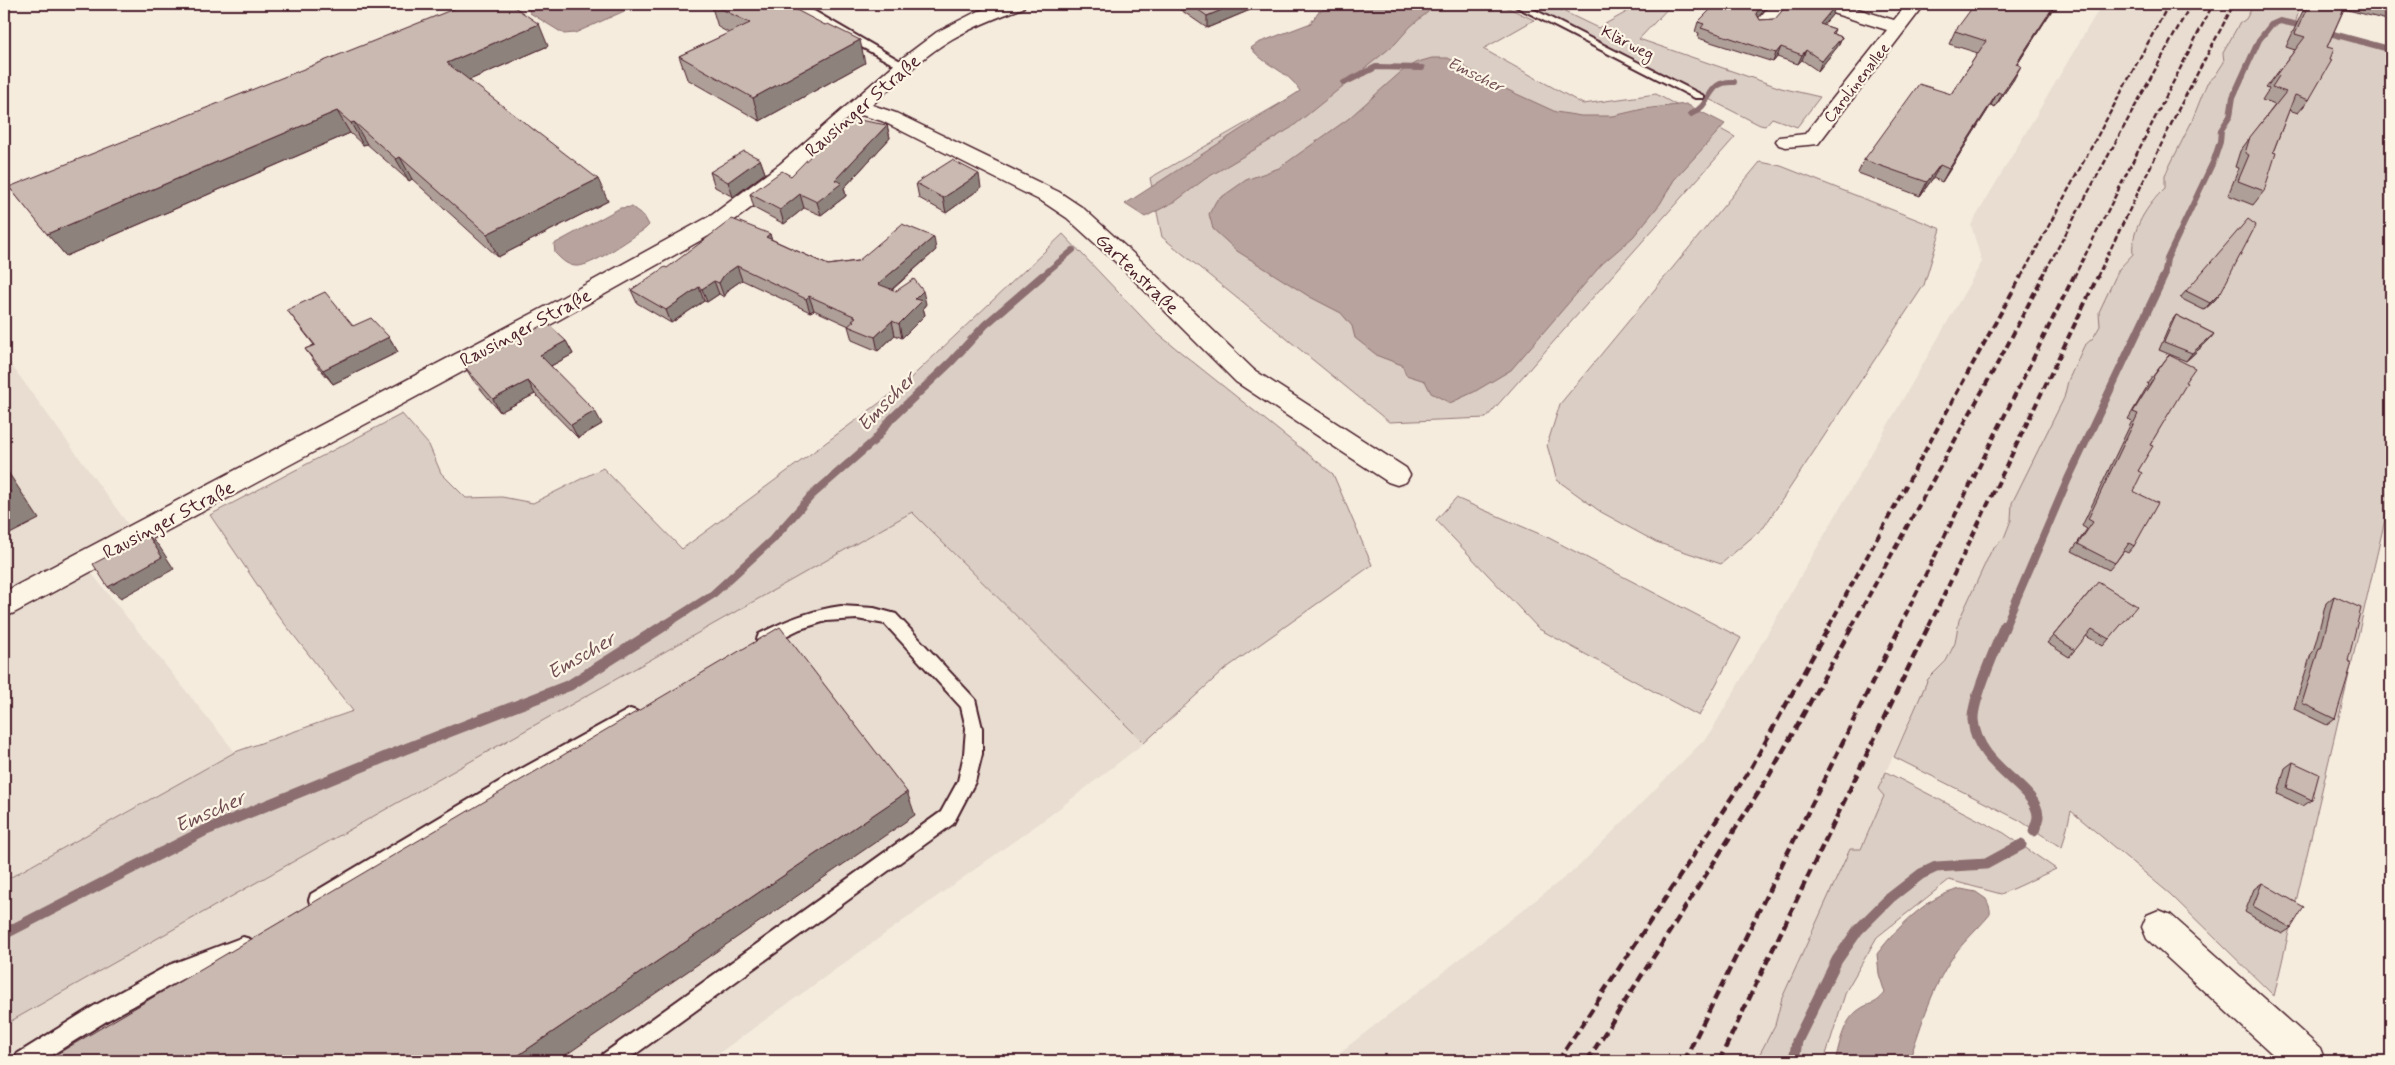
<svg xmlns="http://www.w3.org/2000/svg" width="2395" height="1065" viewBox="0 0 2395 1065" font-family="Mynerve,sans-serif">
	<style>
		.built { fill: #e8ddd0 }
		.green { fill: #dbcec4; stroke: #927678 }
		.water { fill: #b8a39e; stroke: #8c6e70 }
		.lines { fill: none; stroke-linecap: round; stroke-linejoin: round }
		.stream-far2 { stroke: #8c6e70; stroke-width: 6 }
		.stream-far1 { stroke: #8c6e70; stroke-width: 8 }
		.stream { stroke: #8c6e70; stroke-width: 11 }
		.lane-casing { stroke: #4a1f2b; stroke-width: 4 }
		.street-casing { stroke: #4a1f2b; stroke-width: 3 }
		.lane { fill: #fcf5e5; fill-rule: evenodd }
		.street { fill: #fcf5e5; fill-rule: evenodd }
		.rail-far2 { stroke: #4a1f2b; stroke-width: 2.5; stroke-dasharray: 5.5 2.5; stroke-linecap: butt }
		.rail-far1 { stroke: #4a1f2b; stroke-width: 4; stroke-dasharray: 7 4; stroke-linecap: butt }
		.rail { stroke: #4a1f2b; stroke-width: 4.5; stroke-dasharray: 9 4.5; stroke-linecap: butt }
		.wall { fill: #ae9f98; stroke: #4a1f2b }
		.shaded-wall { fill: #8d827c; stroke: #4a1f2b }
		.building { fill: #cab9b1; stroke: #4a1f2b }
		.labels { text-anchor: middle; stroke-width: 4.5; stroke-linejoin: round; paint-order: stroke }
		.far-street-label { font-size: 16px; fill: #4a1f2b; stroke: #fcf5e5 }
		.far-water-label { font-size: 16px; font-style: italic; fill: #704d53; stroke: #fcf5e5 }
		.street-label { font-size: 19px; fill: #4a1f2b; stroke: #fcf5e5 }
		.water-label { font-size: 20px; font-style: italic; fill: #704d53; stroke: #fcf5e5 }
	</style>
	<rect width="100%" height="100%" fill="#f5ecde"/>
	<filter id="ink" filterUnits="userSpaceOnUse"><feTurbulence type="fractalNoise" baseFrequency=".02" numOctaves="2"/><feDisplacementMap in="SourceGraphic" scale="10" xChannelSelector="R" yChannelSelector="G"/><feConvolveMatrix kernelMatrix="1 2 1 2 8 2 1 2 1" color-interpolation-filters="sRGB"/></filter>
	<g filter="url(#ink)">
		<!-- built -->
		<g class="built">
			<path d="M 2102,4 L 2254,4 L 2246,19 L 2239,24 L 2223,53 L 2224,61 L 2215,76 L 2207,83 L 2191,123 L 2165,175 L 2165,188 L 2153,199 L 2133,254 L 2119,269 L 2100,312 L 2100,326 L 2093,338 L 2084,346 L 2068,381 L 2064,398 L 2012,503 L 2011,520 L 2004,538 L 1992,549 L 1959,620 L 1955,643 L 1946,660 L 1928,679 L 1878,789 L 1884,796 L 1860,849 L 1850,849 L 1782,998 L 1775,1025 L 1756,1061 L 1329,1061 L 1578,867 L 1709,735 L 1982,262 L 1971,225 Z"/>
			<path d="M 4,355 L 130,527 L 77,555 L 235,752 L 4,881 Z"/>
			<path d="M 912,512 L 1144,743 L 1052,814 L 708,1061 L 4,1061 L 4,1025 L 9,1021 Z"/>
		</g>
		<!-- green -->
		<g class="green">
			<path d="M 1393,4 L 1500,4 L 1534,20 L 1483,49 L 1583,104 L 1656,94 L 1735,137 L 1486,418 L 1389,422 L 1162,237 L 1150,178 L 1389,41 Z"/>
			<path d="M 1521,4 L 1548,4 L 1598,28 L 1641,4 L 1672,4 L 1639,39 L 1781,88 L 1820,97 L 1797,127 L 1772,118 L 1765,126 L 1760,125 Z"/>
			<path d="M 2254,4 L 2301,4 L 2295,24 L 2391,52 L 2391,494 L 2274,996 L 2170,894 L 2071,811 L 2062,848 L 2019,820 L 1894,757 L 1928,679 L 1946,661 L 1955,643 L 1959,620 L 1992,549 L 2004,538 L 2011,520 L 2012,503 L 2064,398 L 2068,381 L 2084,346 L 2093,338 L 2100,326 L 2099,312 L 2119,269 L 2133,254 C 2130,231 2148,204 2165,188 L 2165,175 L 2191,123 L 2207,83 L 2215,76 L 2224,62 L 2223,53 L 2239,24 L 2246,19 Z"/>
			<path d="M 1760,162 L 1781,166 L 1941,229 L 1924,285 L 1764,527 L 1721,564 L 1656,542 L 1601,512 L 1557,480 L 1547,445 L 1560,404 Z"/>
			<path d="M 1063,234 L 1158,334 L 1333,474 L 1372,565 L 1225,669 L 1144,743 L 912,512 L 4,1025 L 4,881 L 235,752 L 353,711 L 277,614 L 210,515 L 402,414 L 429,445 L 441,473 L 466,498 L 502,497 L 533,503 L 603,468 L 682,549 L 901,387 Z"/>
			<path d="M 1456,498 L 1549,538 L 1741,638 L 1699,716 L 1539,629 L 1436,520 Z"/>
			<path d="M 1886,772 L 2004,833 L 2056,869 L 2001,894 L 1949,880 L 1877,937 L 1846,991 L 1824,1061 L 1756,1061 L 1775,1025 L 1782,998 L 1850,849 L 1861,849 L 1884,796 L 1878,789 Z"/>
		</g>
		<!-- water -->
		<g class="water">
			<path d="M 526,4 L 640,4 L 575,33 L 564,34 L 530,13 Z"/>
			<path d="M 1337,4 L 1432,4 L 1428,12 L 1411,26 L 1395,44 L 1291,128 L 1205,179 L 1176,201 L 1145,217 L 1125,204 L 1300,91 C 1287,69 1265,67 1251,48 L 1258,43 L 1311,23 L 1318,12 Z"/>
			<path d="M 1432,58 L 1448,58 L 1497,85 L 1556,112 L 1581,116 L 1613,116 L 1643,109 L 1686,104 L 1725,124 L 1674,180 L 1660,204 L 1633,237 L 1602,264 L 1511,370 L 1474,392 L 1450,403 L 1431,393 L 1425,381 L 1406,375 L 1402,365 L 1378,356 L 1355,338 L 1352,326 L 1341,313 L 1310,297 L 1237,251 L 1213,229 L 1209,214 L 1216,201 L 1246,180 L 1279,168 L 1348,119 L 1402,71 L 1418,62 Z"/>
			<path d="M 632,207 L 644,216 L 649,225 L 645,229 C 631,238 591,268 575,266 C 566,265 560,258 555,253 L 554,244 L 620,208 Z"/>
			<path d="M 1961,889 L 1976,892 L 1986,899 C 1988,903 1991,909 1990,914 C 1989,917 1962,944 1957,951 C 1933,983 1922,1024 1909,1061 L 1835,1061 C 1840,1043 1843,1020 1860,1009 C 1872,1001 1873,1007 1885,993 L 1879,974 L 1877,954 C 1897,928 1928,895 1961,889 Z"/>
		</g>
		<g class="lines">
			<!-- stream-far2 -->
			<g class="stream-far2">
				<path d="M 2322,31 L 2389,49"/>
				<path d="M 1344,83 L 1376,67 L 1422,68"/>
				<path d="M 1691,114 C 1713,105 1706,80 1734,82"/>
				<path d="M 1041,277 L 1073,250"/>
				<path d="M 2164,277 L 2167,259 L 2214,160 L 2220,142 L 2221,130 L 2230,116 L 2233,97 L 2259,40 L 2271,25 L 2280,21 L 2307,27"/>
			</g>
			<!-- stream-far1 -->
			<g class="stream-far1">
				<path d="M 663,626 L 712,595 L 772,540 L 811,496 L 875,440 L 891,419 L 951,362 L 985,325 L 1042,276"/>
				<path d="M 2005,626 L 2068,479 L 2164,276"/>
			</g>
			<!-- stream -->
			<g class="stream">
				<path d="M 2005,625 C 1997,646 1972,700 1973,720 C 1977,768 2037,786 2038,816 C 2038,821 2035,827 2034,831"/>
				<path d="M 4,934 L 204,831 L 405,749 L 570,685 L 665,625"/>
				<path d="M 1794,1061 L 1797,1041 L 1837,960 L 1858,930 L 1890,898 L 1921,874 L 1936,867 L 1986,864 L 2021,845"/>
			</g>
			<!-- lane casing -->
			<g class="lane-casing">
				<g id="lane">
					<path d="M 783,4 L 796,4 L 814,11 L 909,66 L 908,68 L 900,68 Z"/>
					<path d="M 1511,4 L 1523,4 L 1704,96 L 1703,98 L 1695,98 Z"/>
					<path d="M 841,606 L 874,608 L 896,614 L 975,699 L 982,728 L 982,754 L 975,782 L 953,824 L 626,1061 L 600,1061 L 603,1054 L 941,812 L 958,781 L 964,754 L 966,728 L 961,707 L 885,624 L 857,619 L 826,621 L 800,629 L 765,646 L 759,644 L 757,639 L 759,634 C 786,620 812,610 841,606 Z"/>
					<path d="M 630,709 L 636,711 L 638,716 L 636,721 L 524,784 L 325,906 L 318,909 L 311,906 L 309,900 L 311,894 L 512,774 Z"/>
					<path d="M 243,937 L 250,939 L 252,946 L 250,953 L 182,979 L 108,1020 L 42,1061 L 14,1061 L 17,1054 L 94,1006 L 169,965 Z"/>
				</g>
			</g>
			<!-- street casing -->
			<g class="street-casing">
				<g id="street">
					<path d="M 999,4 L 1025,4 L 1023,8 C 998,17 975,26 952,39 C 923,56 897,82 872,105 L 896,113 L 1059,192 L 1083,208 L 1137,257 L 1254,370 L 1406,468 L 1410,475 L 1406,482 L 1397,485 L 1388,482 L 1236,382 L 1121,267 L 1067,218 L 1043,202 L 882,121 L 861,115 L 796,174 L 728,225 L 557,321 L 14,613 L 4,617 L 4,592 L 541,309 L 712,215 L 780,164 L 897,62 L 937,32 L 976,12 Z"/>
					<path d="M 1771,4 L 1790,4 L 1770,28 L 1756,28 L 1754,24 Z"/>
					<path d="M 1814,4 L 1841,4 L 1894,20 L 1907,4 L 1925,4 L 1818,144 L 1786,147 L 1779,145 L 1776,141 L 1779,137 L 1805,134 L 1887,30 L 1816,8 Z"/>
					<path d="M 2159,910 L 2171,915 L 2320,1048 L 2325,1061 L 2280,1061 L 2147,939 L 2142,927 L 2147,915 Z"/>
				</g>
			</g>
			<!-- lane -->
			<use href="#lane" class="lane"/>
			<!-- street -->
			<use href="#street" class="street"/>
			<!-- rail-far2 -->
			<g class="rail-far2">
				<path d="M 2021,277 L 2169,4"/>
				<path d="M 2042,277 L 2191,4"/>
				<path d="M 2074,277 L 2213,4"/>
				<path d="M 2097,277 L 2177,112 L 2234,4"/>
			</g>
			<!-- rail-far1 -->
			<g class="rail-far1">
				<path d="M 1829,626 L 2021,276"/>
				<path d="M 1852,626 L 2006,348 L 2043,276"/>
				<path d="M 1900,626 L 2074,276"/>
				<path d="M 1929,626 L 2098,276"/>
			</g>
			<!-- rail -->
			<g class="rail">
				<path d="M 1558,1061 L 1751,768 L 1830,625"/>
				<path d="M 1587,1061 L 1769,776 L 1853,625"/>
				<path d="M 1684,1061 L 1901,625"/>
				<path d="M 1719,1061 L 1929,625"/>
			</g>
		</g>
		<!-- wall -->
		<g class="wall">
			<path d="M 711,4 L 825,25 L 865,63 L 760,121 L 687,79 L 679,56 L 729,33 L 718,27 Z"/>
			<path d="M 1172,4 L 1250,4 L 1250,10 L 1207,28 Z"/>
			<path d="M 1562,4 L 1579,4 L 1571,8 Z"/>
			<path d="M 2056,4 L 2017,65 L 2014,79 L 1995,107 L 1991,105 L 1942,182 L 1933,178 L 1920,196 L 1858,173 L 1864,160 L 1951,94 L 1978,53 L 1949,44 L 1955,31 Z"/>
			<path d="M 2306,4 L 2391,4 L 2391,21 L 2344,9 L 2327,47 L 2309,100 L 2298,113 L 2289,110 L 2273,152 L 2264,191 L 2253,205 L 2228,195 L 2239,168 L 2235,167 L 2240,151 L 2275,105 L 2262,100 L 2269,89 L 2266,88 L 2295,50 L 2286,47 Z"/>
			<path d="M 1836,5 L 1832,15 L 1823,25 L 1835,29 L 1833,34 L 1842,37 L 1838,46 L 1818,71 L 1802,60 L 1798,64 L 1777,57 L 1773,62 L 1698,38 L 1699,33 L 1695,32 L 1698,22 L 1758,17 L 1760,20 L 1775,19 Z"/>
			<path d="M 548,46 L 469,80 L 608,201 L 498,257 L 412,179 L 409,181 L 367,144 L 363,145 L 350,133 L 66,256 L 9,187 Z"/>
			<path d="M 887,125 L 890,138 L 844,188 L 846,196 L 821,215 L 804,208 L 784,224 L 754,208 L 750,194 L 791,176 Z"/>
			<path d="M 2391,145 L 2391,162 L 2385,160 Z"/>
			<path d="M 760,159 L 765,173 L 733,197 L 715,187 L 710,172 Z"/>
			<path d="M 916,183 L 981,188 L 946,213 L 919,198 Z"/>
			<path d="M 770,234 L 771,239 L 828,265 L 936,250 L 892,290 L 926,304 L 923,308 L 925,315 L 902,338 L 895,335 L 878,351 L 852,340 L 848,326 L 849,326 L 814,310 L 810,312 L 742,280 L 729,289 L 724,297 L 719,294 L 707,302 L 704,301 L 671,323 L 637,303 L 631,290 L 667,268 Z"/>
			<path d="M 2186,291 L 2215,300 L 2204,310 L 2180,298 Z"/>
			<path d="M 287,310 L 353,326 L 389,337 L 398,352 L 333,384 L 316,364 L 305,349 L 314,345 Z"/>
			<path d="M 2176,315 L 2214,334 L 2208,341 L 2186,361 L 2159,350 L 2171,322 Z"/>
			<path d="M 566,341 L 573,354 L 551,366 L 602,424 L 578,438 L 535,394 L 500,412 L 473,380 L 465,367 Z"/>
			<path d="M 2169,355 L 2185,382 L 2150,445 L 2138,471 L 2133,491 L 2134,546 L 2128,553 L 2124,551 L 2115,563 L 2109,570 L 2072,551 L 2087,529 L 2082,526 L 2132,421 L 2128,419 L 2148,385 L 2147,384 Z"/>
			<path d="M 2092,589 L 2109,639 L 2103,646 L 2086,636 L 2069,657 L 2047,643 Z"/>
			<path d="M 2334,596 L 2348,661 L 2335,719 L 2327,725 L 2294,709 L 2311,654 L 2313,652 L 2326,603 Z"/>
			<path d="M 2293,762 L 2312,800 L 2303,806 L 2278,794 L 2285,768 Z"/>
			<path d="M 2262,883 L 2291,928 L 2282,934 L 2245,912 L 2254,889 Z"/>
		</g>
		<!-- shaded-wall -->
		<g class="shaded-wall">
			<path d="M 1236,4 L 1250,4 L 1250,10 L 1207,28 L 1207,16 Z"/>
			<path d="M 1572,4 L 1579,4 L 1571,8 Z"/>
			<path d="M 1764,4 L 1770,4 L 1753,23 L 1756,13 Z"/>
			<path d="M 2055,4 L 2056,4 L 2009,77 L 2016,64 Z"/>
			<path d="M 1836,5 L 1832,15 L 1816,34 L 1820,24 Z"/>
			<path d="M 539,24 L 548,46 L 458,85 L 447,63 Z"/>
			<path d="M 1842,37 L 1838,46 L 1818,71 L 1822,61 Z"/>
			<path d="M 860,40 L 865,63 L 760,121 L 753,98 Z"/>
			<path d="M 1781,47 L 1777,57 L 1773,62 L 1776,53 Z"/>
			<path d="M 1806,50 L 1802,60 L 1798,64 L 1802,55 Z"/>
			<path d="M 2021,66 L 2014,79 L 1995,107 L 2002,94 Z"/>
			<path d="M 1998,92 L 1991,105 L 1942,182 L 1949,169 Z"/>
			<path d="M 337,111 L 350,133 L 66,256 L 47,234 Z"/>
			<path d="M 354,122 L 367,144 L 363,145 L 351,123 Z"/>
			<path d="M 887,125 L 890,138 L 844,188 L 846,196 L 821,215 L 817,202 L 835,180 Z"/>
			<path d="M 400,157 L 412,179 L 409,181 L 396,159 Z"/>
			<path d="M 760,159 L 765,173 L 733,197 L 728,182 Z"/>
			<path d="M 1940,165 L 1933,178 L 1920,196 L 1927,182 Z"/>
			<path d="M 979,174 L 981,188 L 946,213 L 943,198 Z"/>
			<path d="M 598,179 L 608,201 L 498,257 L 487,234 Z"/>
			<path d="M 800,194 L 804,208 L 784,224 L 780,210 Z"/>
			<path d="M 770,234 L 774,248 L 766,237 Z"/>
			<path d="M 934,237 L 936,250 L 882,298 L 878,284 Z"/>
			<path d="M 737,266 L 742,280 L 729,289 L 724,297 L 719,283 L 724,275 Z"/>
			<path d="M 714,281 L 719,294 L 707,302 L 702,289 Z"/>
			<path d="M 699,287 L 704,301 L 671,323 L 666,310 Z"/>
			<path d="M 923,291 L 926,304 L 923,308 L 925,315 L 902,338 L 899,324 L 915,299 Z"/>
			<path d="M 2221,292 L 2215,300 L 2204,310 L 2210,303 Z"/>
			<path d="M 809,296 L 814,310 L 810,312 L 806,299 Z"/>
			<path d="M 892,321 L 895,335 L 878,351 L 875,337 Z"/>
			<path d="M 2214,334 L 2208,341 L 2186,361 L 2192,353 Z"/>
			<path d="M 389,337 L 398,352 L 333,384 L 323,370 Z"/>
			<path d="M 566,341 L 573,354 L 547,368 L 540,355 Z"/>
			<path d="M 528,381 L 535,394 L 500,412 L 493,399 Z"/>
			<path d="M 595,411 L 602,424 L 578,438 L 571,425 Z"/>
			<path d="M 4,466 L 39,519 L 4,537 Z"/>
			<path d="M 148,535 L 159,546 L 174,569 L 121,598 L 108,587 Z"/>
			<path d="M 907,792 L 915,815 L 557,1061 L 510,1061 Z"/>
		</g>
		<!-- building -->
		<g class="building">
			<path d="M 466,4 L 510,4 L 539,24 L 447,63 L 598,179 L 487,234 L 400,157 L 396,159 L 354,122 L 351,123 L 337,111 L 47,234 L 9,187 Z"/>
			<path d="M 711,4 L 785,4 L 825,25 L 828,24 L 860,40 L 753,98 L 679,56 L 750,23 Z"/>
			<path d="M 1190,4 L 1236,4 L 1207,16 Z"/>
			<path d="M 1716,4 L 1764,4 L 1756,13 L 1760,20 L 1775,19 L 1788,4 L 1831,4 L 1836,5 L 1820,24 L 1835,29 L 1831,33 L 1842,37 L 1822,61 L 1806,50 L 1802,55 L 1781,47 L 1776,53 L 1701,28 L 1704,24 L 1698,22 Z"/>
			<path d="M 1975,4 L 2055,4 L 2016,64 L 2021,66 L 2002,94 L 1998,92 L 1949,169 L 1940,165 L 1927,182 L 1864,160 L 1919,84 L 1951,94 L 1986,41 L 1955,31 Z"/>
			<path d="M 2309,4 L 2346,4 L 2327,47 L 2334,49 L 2330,59 L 2332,60 L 2309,100 L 2295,95 L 2273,152 L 2276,153 L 2264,191 L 2238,181 L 2249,155 L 2245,153 L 2250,137 L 2286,92 L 2272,87 L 2279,76 L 2276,75 L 2305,37 L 2295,34 Z"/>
			<path d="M 848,118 L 887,125 L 835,180 L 842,183 L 817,202 L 800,194 L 780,210 L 750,194 L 782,171 L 791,176 Z"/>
			<path d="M 744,151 L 760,159 L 728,182 L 710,172 Z"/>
			<path d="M 952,160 L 979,174 L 943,198 L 916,183 Z"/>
			<path d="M 732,219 L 770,234 L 766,237 L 828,265 L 858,261 L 902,224 L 934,237 L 878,284 L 896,291 L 914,279 L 923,291 L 915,299 L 922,301 L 899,324 L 892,321 L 875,337 L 848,326 L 854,321 L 852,320 L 856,317 L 809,296 L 806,299 L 737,266 L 724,275 L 719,283 L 714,281 L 702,289 L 699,287 L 666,310 L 631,290 L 665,267 L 667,268 Z"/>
			<path d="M 2248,219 L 2256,225 L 2221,292 L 2210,303 L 2186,291 Z"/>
			<path d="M 325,292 L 353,326 L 371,318 L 389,337 L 323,370 L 305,349 L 315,345 L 287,310 Z"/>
			<path d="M 2176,315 L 2214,334 L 2192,353 L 2164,342 Z"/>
			<path d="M 547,323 L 566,341 L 540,355 L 595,411 L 571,425 L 528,381 L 493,399 L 465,367 Z"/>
			<path d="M 2169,355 L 2195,368 L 2185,382 L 2187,383 L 2150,445 L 2153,446 L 2138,471 L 2142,473 L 2133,491 L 2158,503 L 2134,546 L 2129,543 L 2115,563 L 2078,544 L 2093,522 L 2088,519 L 2138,414 L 2133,412 L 2154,378 L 2153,377 Z"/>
			<path d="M 4,482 L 11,493 L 4,497 Z"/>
			<path d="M 148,535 L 162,557 L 108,587 L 93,564 Z"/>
			<path d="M 2098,582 L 2137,606 L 2109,639 L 2092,629 L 2075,650 L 2053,636 Z"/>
			<path d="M 2334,596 L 2361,608 L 2348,661 L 2352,663 L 2335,719 L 2302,703 L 2319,648 L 2321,648 Z"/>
			<path d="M 780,627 L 907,792 L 510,1061 L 45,1061 Z"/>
			<path d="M 2293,762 L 2319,774 L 2312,800 L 2287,788 Z"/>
			<path d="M 2262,883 L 2304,907 L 2291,928 L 2253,906 Z"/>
		</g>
	</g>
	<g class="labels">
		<!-- far-street labels -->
		<g class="far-street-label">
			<text transform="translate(1628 42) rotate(27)" y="6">Klärweg</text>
			<text transform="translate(1856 82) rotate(-52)" y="6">Carolinenallee</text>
		</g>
		<!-- far-water labels -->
		<g class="far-water-label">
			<text transform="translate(1476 74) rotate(26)" y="6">Emscher</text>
		</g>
		<!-- street labels -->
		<g class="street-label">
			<text transform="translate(862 105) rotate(-41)" y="7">Rausinger Straße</text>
			<text transform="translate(1138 273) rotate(44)" y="7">Gartenstraße</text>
			<text transform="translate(525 327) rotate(-28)" y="7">Rausinger Straße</text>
			<text transform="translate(168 519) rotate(-28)" y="7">Rausinger Straße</text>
		</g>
		<!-- water labels -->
		<g class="water-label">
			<text transform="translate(886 401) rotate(-46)" y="7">Emscher</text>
			<text transform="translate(581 655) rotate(-30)" y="7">Emscher</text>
			<text transform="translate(210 811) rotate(-24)" y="7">Emscher</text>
		</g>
	</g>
	<!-- margin -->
	<rect width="2395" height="1065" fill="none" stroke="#fcf5e5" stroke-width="20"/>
	<rect x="10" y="10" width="2375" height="1045" fill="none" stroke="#4a1f2b" stroke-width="2" filter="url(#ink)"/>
</svg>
